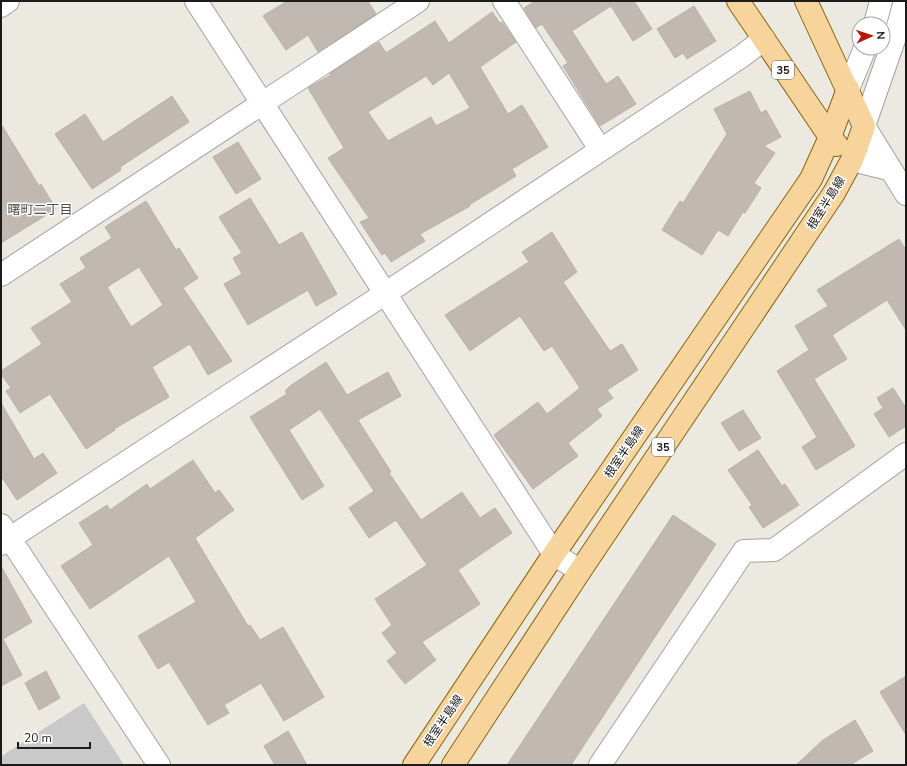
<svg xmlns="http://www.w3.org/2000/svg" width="907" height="766" viewBox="0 0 907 766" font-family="'Nunito Sans','Noto Sans JP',sans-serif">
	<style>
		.religious { fill: #c9c9c9 }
		.building { fill: #c0b8b1; stroke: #bdb0a5; fill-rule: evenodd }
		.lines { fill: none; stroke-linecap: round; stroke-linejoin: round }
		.minor-casing { stroke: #a2a2a2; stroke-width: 24 }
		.major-casing { stroke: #8b6608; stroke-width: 24 }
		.minor { stroke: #fff; stroke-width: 22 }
		.major { stroke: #f6d49c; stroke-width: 22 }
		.labels { text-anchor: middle; stroke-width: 3; stroke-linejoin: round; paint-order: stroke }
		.shield { fill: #fff; stroke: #5f5f5f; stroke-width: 1 }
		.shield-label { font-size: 11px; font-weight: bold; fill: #1b1b1b }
		.street-label { font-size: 12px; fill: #1b1b1b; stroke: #fff }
		.neighbourhood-label { font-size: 13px; fill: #4e4e4e; stroke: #fff }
	</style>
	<rect width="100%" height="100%" fill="#ece9e1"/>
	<!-- religious -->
	<path class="religious" d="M 84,703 L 124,765 L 1,765 L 1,757 L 6,753 Z"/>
	<!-- building -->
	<g class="building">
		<path d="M 287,1 L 368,1 L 376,14 L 318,52 L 308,35 L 286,50 L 263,16 Z"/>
		<path d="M 535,1 L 634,1 L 652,29 L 633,41 L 611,6 L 572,31 L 606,84 L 618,76 L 636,104 L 600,126 L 563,66 L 568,63 L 542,24 L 536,28 L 524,8 Z"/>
		<path d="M 694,6 L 716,41 L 687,59 L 683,53 L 675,58 L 657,29 Z"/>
		<path d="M 492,12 L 500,23 L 502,22 L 516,42 L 480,67 L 508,114 L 522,105 L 548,147 L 512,169 L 516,176 L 469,205 L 470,206 L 420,234 L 425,241 L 391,262 L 385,253 L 382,255 L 360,222 L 369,218 L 328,158 L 344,148 L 308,88 L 331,75 L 330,73 L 379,42 L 386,53 L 435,21 L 449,43 ZM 449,73 L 470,108 L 436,126 L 431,117 L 388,141 L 368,112 L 426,76 L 433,85 Z"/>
		<path d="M 750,91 L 761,113 L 766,110 L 781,137 L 764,146 L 775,153 L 754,183 L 761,188 L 745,213 L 743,212 L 728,236 L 718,230 L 702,255 L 662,230 L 680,201 L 683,203 L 727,134 L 714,109 Z"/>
		<path d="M 172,96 L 189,122 L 120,167 L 121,170 L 92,189 L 55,134 L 85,114 L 103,142 Z"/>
		<path d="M 1,124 L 39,186 L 41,184 L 56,209 L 1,243 Z"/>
		<path d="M 238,142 L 261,179 L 236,194 L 213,157 Z"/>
		<path d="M 250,198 L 279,245 L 302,232 L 337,294 L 316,306 L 308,290 L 248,325 L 224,284 L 242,274 L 233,258 L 242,253 L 219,217 Z"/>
		<path d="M 146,201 L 176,250 L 179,248 L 198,278 L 183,288 L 232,361 L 208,375 L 190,344 L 152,367 L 169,397 L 114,429 L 115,430 L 86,449 L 50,394 L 20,413 L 6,391 L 11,388 L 1,374 L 1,371 L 42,344 L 31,328 L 72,302 L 60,284 L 86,268 L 80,258 L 112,238 L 105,227 ZM 139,267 L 163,305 L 131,327 L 107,287 Z"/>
		<path d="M 552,232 L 577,272 L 563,282 L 610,351 L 622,344 L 638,370 L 607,390 L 613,398 L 597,409 L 602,416 L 568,443 L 578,456 L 533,489 L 494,435 L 538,402 L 547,414 L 580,388 L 552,346 L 544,351 L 520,316 L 470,351 L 445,315 L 529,262 L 522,252 Z"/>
		<path d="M 899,239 L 906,250 L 906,330 L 887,300 L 832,335 L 847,359 L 814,379 L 855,446 L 816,470 L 802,447 L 817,437 L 777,371 L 809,350 L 795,326 L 828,306 L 817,290 Z"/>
		<path d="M 326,362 L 347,395 L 388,372 L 401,396 L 358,420 L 391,472 L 389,473 L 421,520 L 462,492 L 480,518 L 495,508 L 512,533 L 458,570 L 480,604 L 422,642 L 436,660 L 405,684 L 387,661 L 397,653 L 382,633 L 392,625 L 375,599 L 427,565 L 396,520 L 369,538 L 349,508 L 374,491 L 320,409 L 289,430 L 324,486 L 302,500 L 250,417 L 287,394 L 285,391 L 290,386 Z"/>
		<path d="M 893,388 L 906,408 L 906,426 L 889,437 L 874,414 L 883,408 L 877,398 Z"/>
		<path d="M 1,403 L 34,459 L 43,453 L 57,473 L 17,500 L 1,476 Z"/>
		<path d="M 743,410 L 761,438 L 739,451 L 721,423 Z"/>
		<path d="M 758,450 L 782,486 L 785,484 L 799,505 L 763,528 L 749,507 L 752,505 L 728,470 Z"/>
		<path d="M 193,460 L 215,493 L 219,490 L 234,510 L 195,538 L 248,626 L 250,625 L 260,640 L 283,627 L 324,697 L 284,721 L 261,683 L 224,705 L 229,713 L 208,725 L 169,662 L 158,669 L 138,636 L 196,602 L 169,556 L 90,609 L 61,566 L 93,545 L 79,523 L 107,505 L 110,510 L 147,484 L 150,489 Z"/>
		<path d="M 673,515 L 716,544 L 571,765 L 507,765 Z"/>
		<path d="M 1,566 L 32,622 L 3,639 L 22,675 L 1,686 Z"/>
		<path d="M 46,671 L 60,698 L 39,710 L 25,683 Z"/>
		<path d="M 906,676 L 906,735 L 880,692 Z"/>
		<path d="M 855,720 L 873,751 L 850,765 L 796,765 L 823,740 Z"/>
		<path d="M 288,731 L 307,765 L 275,765 L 264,746 Z"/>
	</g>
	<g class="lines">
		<!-- minor casing -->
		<g class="minor-casing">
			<g id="minor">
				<path d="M 196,1 L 554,554 L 580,571"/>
				<path d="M 504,1 L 600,149"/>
				<path d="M 905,1 L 895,37 L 864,126 L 906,194"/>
				<path d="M 1,6 L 8,1"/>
				<path d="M 875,24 L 881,1"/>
				<path d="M 848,89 L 865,48"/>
				<path d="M 852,160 L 889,169"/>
				<path d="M 1,275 L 418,1"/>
				<path d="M 1,525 L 159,765"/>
				<path d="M 1,544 L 386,293 L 742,56 L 764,39"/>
				<path d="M 600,765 L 744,551 L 774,550 L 906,454"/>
			</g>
		</g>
		<!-- major casing -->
		<g class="major-casing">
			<g id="major">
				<path d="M 738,1 L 830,137 L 837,145"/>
				<path d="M 414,765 L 554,554 L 811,179 L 830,137 L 848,89"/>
				<path d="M 453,765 L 580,571 L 834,193 L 852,160 L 864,126 L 806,1"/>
			</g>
		</g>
		<!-- minor -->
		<use href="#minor" class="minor"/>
		<!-- major -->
		<use href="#major" class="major"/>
	</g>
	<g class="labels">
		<!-- shield labels -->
		<g class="shield">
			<rect x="772" y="61" width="22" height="18" rx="3"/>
			<rect x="652" y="438" width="22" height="18" rx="3"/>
		</g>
		<g class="shield-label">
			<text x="783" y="74">35</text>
			<text x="663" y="451">35</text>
		</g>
		<!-- street labels -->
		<g class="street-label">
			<text transform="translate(826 203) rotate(-58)" y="4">根室半島線</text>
			<text transform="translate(624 452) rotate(-56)" y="4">根室半島線</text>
			<text transform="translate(443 721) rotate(-56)" y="4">根室半島線</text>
		</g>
		<!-- neighbourhood labels -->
		<g class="neighbourhood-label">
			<text x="40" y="214">曙町二丁目</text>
		</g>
	</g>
	<!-- border -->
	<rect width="907" height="766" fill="none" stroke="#1b1b1b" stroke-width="4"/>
	<!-- north arrow -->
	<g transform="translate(871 36) rotate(87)"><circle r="19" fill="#ffffff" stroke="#a4a4a4"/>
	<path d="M0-3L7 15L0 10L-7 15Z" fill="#bc130b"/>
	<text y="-6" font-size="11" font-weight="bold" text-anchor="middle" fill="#1b1b1b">N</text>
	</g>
	<!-- scale -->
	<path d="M18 742v6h72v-6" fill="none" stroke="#1b1b1b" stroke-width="2"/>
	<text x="24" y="742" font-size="12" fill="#1b1b1b" stroke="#ffffff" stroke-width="3" paint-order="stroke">20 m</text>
</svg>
